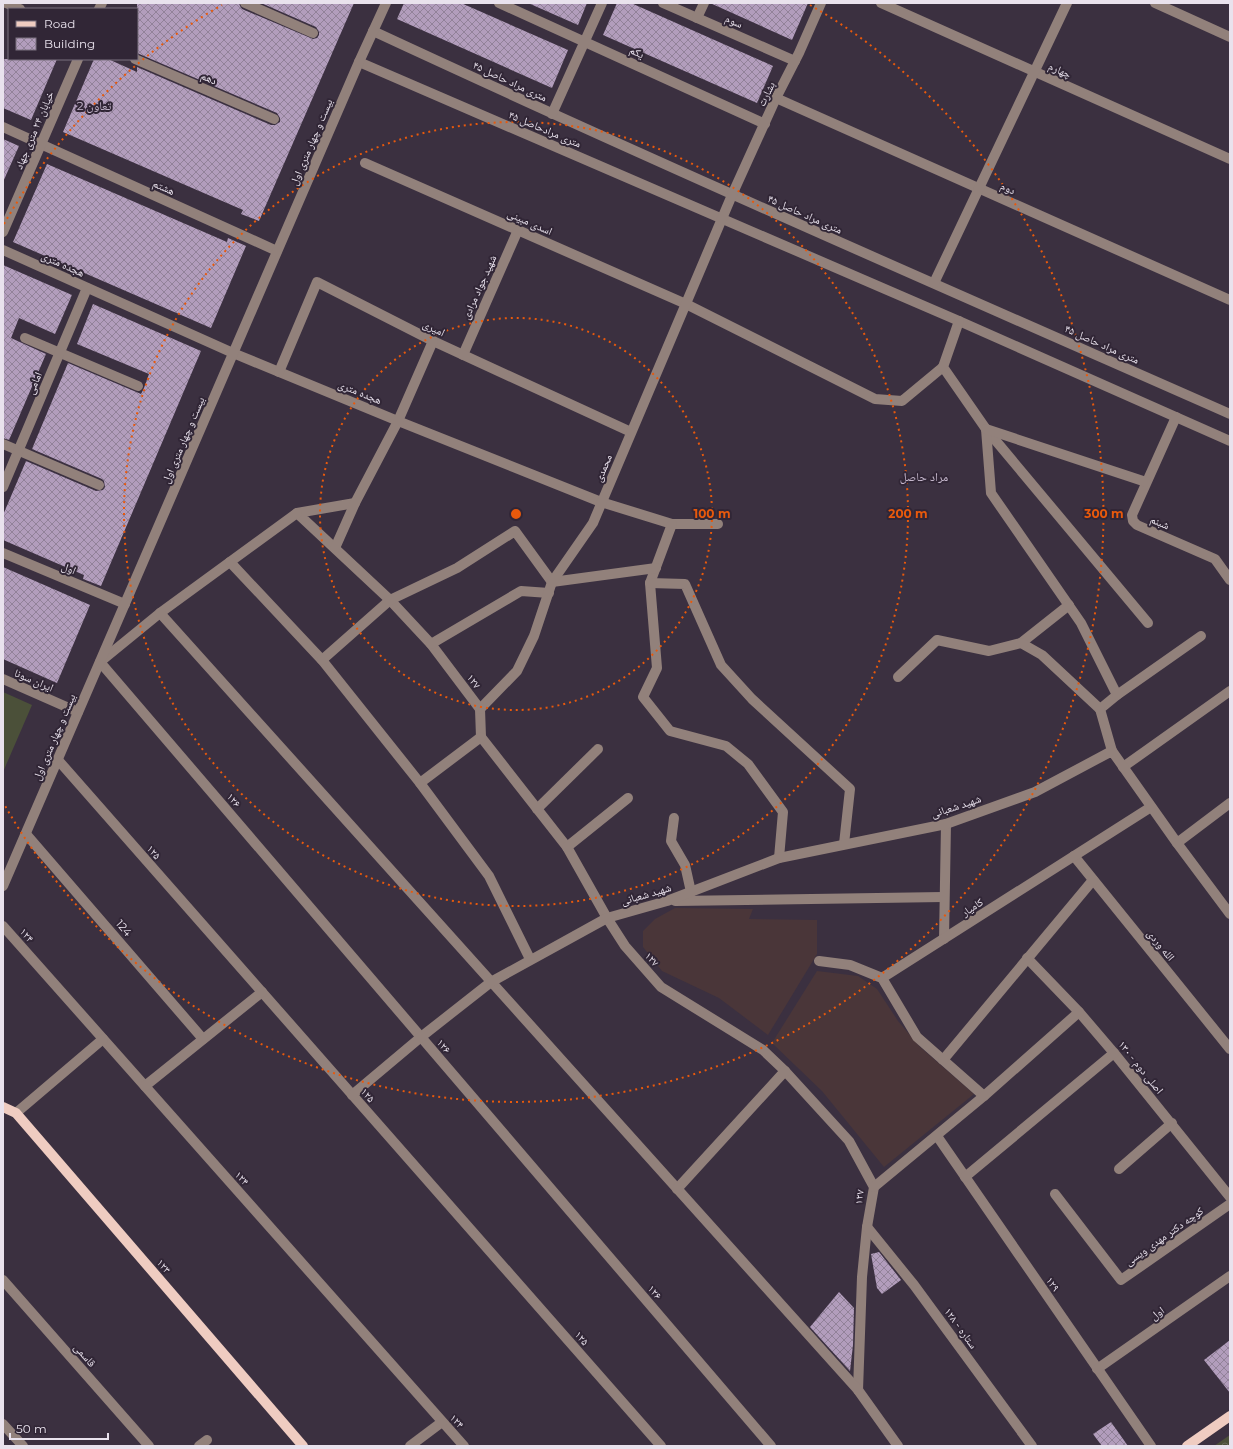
<svg xmlns="http://www.w3.org/2000/svg" width="1233" height="1449" viewBox="0 0 1233 1449" font-family="Montserrat,'Noto Naskh Arabic',sans-serif">
	<style>
		.education { fill: #4a3639 }
		.grass { fill: #4b5039 }
		.forest { fill: url(#forest-crowns) }
		.building { fill: url(#building-cross-hatch) }
		.lines { fill: none; stroke-linecap: round; stroke-linejoin: round }
		.minor { stroke: #92817b; stroke-width: 10 }
		.major { stroke: #efccc1; stroke-width: 10 }
		.ring { fill: none; stroke: #e8590c; stroke-width: 2; stroke-dasharray: 2 4 }
		.labels { text-anchor: middle; stroke-width: 4; stroke-linejoin: round; paint-order: stroke }
		.street-label { font-size: 11px; fill: #e9e2ed; stroke: #312636 }
		.neighbourhood-label { font-size: 12px; fill: #c6b8cd; stroke: #312636 }
		.centre { fill: #e8590c; stroke: #312636; stroke-width: 2 }
		.ring-label { font-size: 12px; text-anchor: middle; font-weight: bold; fill: #e8590c; stroke: #312636; stroke-width: 4; stroke-linejoin: round; paint-order: stroke }
	</style>
	<defs>
		<pattern id="forest-crowns" width="20" height="18" patternUnits="userSpaceOnUse"><rect width="20" height="18" fill="#4b5039"/><path d="M2 6a3 3 0 1 1 6 0M12 15a3 3 0 1 1 6 0" fill="none" stroke="#656956"/></pattern>
		<pattern id="building-cross-hatch" width="8" height="8" patternUnits="userSpaceOnUse"><rect width="8" height="8" fill="#b29dbc"/><path d="M0 0l8 8M0 8l8-8" fill="none" stroke="#928299"/></pattern>
	</defs>
	<rect width="100%" height="100%" fill="#3b3040"/>
	<!-- education -->
	<g class="education">
		<path d="M 675,908 L 753,909 L 749,919 L 817,920 L 817,954 L 768,1035 L 719,998 L 662,971 L 643,947 L 643,931 L 655,919 Z"/>
		<path d="M 817,971 L 858,976 L 877,989 L 898,1021 L 920,1047 L 974,1094 L 884,1167 L 822,1091 L 772,1043 Z"/>
	</g>
	<!-- grass -->
	<path class="grass" d="M 3,692 L 32,705 L 3,772 Z"/>
	<!-- forest -->
	<path class="forest" d="M 1230,1435 L 1230,1446 L 1214,1446 Z"/>
	<!-- building -->
	<g class="building">
		<path d="M 137,3 L 239,3 L 240,6 L 242,9 L 313,39 L 317,38 L 319,35 L 319,32 L 316,27 L 261,3 L 354,3 L 259,221 L 241,214 L 243,210 L 63,132 L 94,59 L 108,59 L 137,72 L 137,67 L 271,125 L 275,125 L 280,122 L 280,118 L 277,113 L 137,53 Z"/>
		<path d="M 404,3 L 461,3 L 568,50 L 552,88 L 397,19 Z"/>
		<path d="M 528,3 L 587,3 L 578,25 Z"/>
		<path d="M 617,3 L 631,3 L 773,66 L 757,103 L 603,35 Z"/>
		<path d="M 710,3 L 808,3 L 792,40 Z"/>
		<path d="M 3,59 L 57,59 L 31,120 L 3,108 Z"/>
		<path d="M 3,139 L 19,146 L 3,182 Z"/>
		<path d="M 47,164 L 227,242 L 228,238 L 246,246 L 211,328 L 13,242 Z"/>
		<path d="M 3,265 L 72,295 L 55,334 L 19,318 L 11,338 L 46,354 L 9,440 L 3,438 Z"/>
		<path d="M 93,304 L 201,351 L 101,586 L 83,579 L 84,575 L 3,540 L 3,515 L 26,461 L 96,491 L 103,490 L 105,487 L 104,481 L 102,479 L 32,449 L 68,363 L 141,394 L 144,388 L 149,374 L 77,344 Z"/>
		<path d="M 3,567 L 90,605 L 57,683 L 3,659 Z"/>
		<path d="M 879,1252 L 901,1280 L 882,1294 L 877,1288 L 871,1254 Z"/>
		<path d="M 839,1292 L 854,1308 L 853,1345 L 850,1371 L 810,1327 Z"/>
		<path d="M 1230,1340 L 1230,1393 L 1204,1360 Z"/>
		<path d="M 1111,1422 L 1128,1446 L 1102,1446 L 1093,1434 Z"/>
	</g>
	<g class="lines">
		<!-- minor -->
		<g class="minor">
			<path d="M 6,3 L 20,9"/>
			<path d="M 245,3 L 313,33"/>
			<path d="M 499,3 L 765,124"/>
			<path d="M 663,3 L 795,61"/>
			<path d="M 881,3 L 1230,159"/>
			<path d="M 1155,3 L 1230,37"/>
			<path d="M 99,9 L 102,3"/>
			<path d="M 697,18 L 704,3"/>
			<path d="M 373,31 C 657,163 944,288 1230,414"/>
			<path d="M 135,59 L 274,119"/>
			<path d="M 359,62 L 959,321 L 1230,441"/>
			<path d="M 776,98 L 1230,300"/>
			<path d="M 552,114 L 602,3"/>
			<path d="M 3,127 L 277,251"/>
			<path d="M 365,163 L 686,304 L 875,399 L 902,401 L 943,367"/>
			<path d="M 3,232 L 78,59"/>
			<path d="M 3,250 L 233,353 L 398,421 L 601,502 L 672,524 L 718,524"/>
			<path d="M 934,283 L 1067,3"/>
			<path d="M 959,321 L 943,367 L 986,429 L 1148,623"/>
			<path d="M 25,338 L 138,386"/>
			<path d="M 463,355 L 518,230"/>
			<path d="M 279,372 L 317,282 L 433,341 L 631,432"/>
			<path d="M 1176,417 L 1132,515 L 1133,521 L 1137,525 L 1215,559 L 1230,580"/>
			<path d="M 986,429 L 991,493 L 1081,623 L 1117,695 L 1100,709 L 1112,751"/>
			<path d="M 986,429 L 1146,482"/>
			<path d="M 3,444 L 99,485"/>
			<path d="M 3,487 L 87,288"/>
			<path d="M 355,503 L 297,513 L 390,600 L 431,644 L 480,709 L 481,737 L 567,847 L 607,918 L 625,946 L 661,987 L 763,1050 L 785,1071 L 849,1141 L 874,1187 L 867,1227 L 862,1277 L 858,1390"/>
			<path d="M 297,513 L 160,613 L 100,662 L 771,1446"/>
			<path d="M 672,524 L 650,583 L 657,668 L 643,697 L 670,731 L 726,746 L 748,764 L 783,812 L 779,858"/>
			<path d="M 335,548 L 355,503 L 398,421 L 433,341"/>
			<path d="M 3,553 L 125,604"/>
			<path d="M 230,562 L 322,660 L 420,783 L 481,737"/>
			<path d="M 650,583 L 685,584 L 721,665 L 752,699 L 850,789 L 844,844"/>
			<path d="M 160,613 L 858,1390 L 898,1446"/>
			<path d="M 1021,643 L 1069,605"/>
			<path d="M 431,644 L 521,591 L 549,593"/>
			<path d="M 322,660 L 390,600 L 457,568 L 515,531 L 552,582 L 656,568"/>
			<path d="M 898,677 L 937,640 L 989,651 L 1021,643 L 1042,655 L 1100,709"/>
			<path d="M 3,679 L 78,712"/>
			<path d="M 1117,695 L 1201,636"/>
			<path d="M 480,709 L 517,671 L 534,636 L 552,582 L 593,523 L 732,195 L 776,98 L 799,53 L 821,3"/>
			<path d="M 58,760 L 661,1446"/>
			<path d="M 1123,767 L 1230,691"/>
			<path d="M 420,783 L 489,876 L 530,959"/>
			<path d="M 537,809 L 598,749"/>
			<path d="M 674,818 L 671,841 L 685,865 L 691,892"/>
			<path d="M 26,834 L 203,1039"/>
			<path d="M 1177,843 L 1230,803"/>
			<path d="M 567,847 L 628,798"/>
			<path d="M 1074,856 L 1230,1049"/>
			<path d="M 3,886 L 359,62 L 386,3"/>
			<path d="M 675,901 L 943,897"/>
			<path d="M 3,926 L 464,1446"/>
			<path d="M 944,939 L 946,824"/>
			<path d="M 1027,958 L 1079,1012 L 1114,1053 L 1230,1197"/>
			<path d="M 819,961 L 850,965 L 882,978 L 917,1037 L 984,1096"/>
			<path d="M 882,978 L 1151,807"/>
			<path d="M 943,1060 L 1093,880"/>
			<path d="M 145,1086 L 262,992"/>
			<path d="M 352,1095 L 421,1037 L 491,982 L 607,918 L 667,901 L 779,858 L 946,824 L 1035,792 L 1112,751 L 1177,843 L 1230,914"/>
			<path d="M 16,1113 L 103,1039"/>
			<path d="M 937,1136 L 1151,1446"/>
			<path d="M 1119,1169 L 1172,1123"/>
			<path d="M 965,1177 L 1114,1053"/>
			<path d="M 874,1187 L 984,1096 L 1079,1012"/>
			<path d="M 677,1189 L 785,1071"/>
			<path d="M 1055,1194 L 1121,1280 L 1230,1204"/>
			<path d="M 867,1227 L 914,1285 L 1032,1446"/>
			<path d="M 3,1280 L 149,1446"/>
			<path d="M 1097,1369 L 1230,1276"/>
			<path d="M 3,1424 L 23,1446"/>
			<path d="M 199,1446 L 207,1440"/>
			<path d="M 410,1446 L 442,1422"/>
		</g>
		<!-- major -->
		<g class="major">
			<path d="M 3,1107 L 16,1113 L 303,1446"/>
			<path d="M 1187,1446 L 1230,1416"/>
		</g>
	</g>
	<!-- distance rings -->
	<g class="ring">
		<circle cx="516" cy="514" r="196"/>
		<circle cx="516" cy="514" r="392"/>
		<path d="M4 224A588 588 0 0 1 222 5M810 5A588 588 0 1 1 4 804"/>
	</g>
	<g class="labels">
		<!-- street labels -->
		<g class="street-label">
			<text transform="translate(734 21) rotate(24)" y="4">سوم</text>
			<text transform="translate(637 52) rotate(25)" y="4">یکم</text>
			<text transform="translate(1060 70) rotate(24)" y="4">چهارم</text>
			<text transform="translate(209 78) rotate(23)" y="4">دهم</text>
			<text transform="translate(510 81) rotate(25)" y="4">۴۵ متری مراد حاصل</text>
			<text transform="translate(766 94) rotate(-64)" y="4">بشارت</text>
			<text transform="translate(545 129) rotate(23)" y="4">۴۵ متری مرادحاصل</text>
			<text transform="translate(34 130) rotate(-67)" y="4">خیابان ۲۴ متری جهاد</text>
			<text transform="translate(311 142) rotate(-67)" y="4">بیست و چهار متری اول</text>
			<text transform="translate(164 187) rotate(24)" y="4">هشتم</text>
			<text transform="translate(1008 188) rotate(24)" y="4">دوم</text>
			<text transform="translate(805 214) rotate(24)" y="4">۴۵ متری مراد حاصل</text>
			<text transform="translate(530 222) rotate(24)" y="4">اسدی مبینی</text>
			<text transform="translate(63 264) rotate(24)" y="4">هجده متری</text>
			<text transform="translate(479 287) rotate(-66)" y="4">شهید جواد مرادی</text>
			<text transform="translate(434 328) rotate(26)" y="4">امیری</text>
			<text transform="translate(1102 344) rotate(24)" y="4">۴۵ متری مراد حاصل</text>
			<text transform="translate(34 383) rotate(-67)" y="4">امامی</text>
			<text transform="translate(360 392) rotate(22)" y="4">هجده متری</text>
			<text transform="translate(183 440) rotate(-67)" y="4">بیست و چهار متری اول</text>
			<text transform="translate(603 468) rotate(-67)" y="4">محمدی</text>
			<text transform="translate(1160 522) rotate(23)" y="4">شبنم</text>
			<text transform="translate(69 568) rotate(23)" y="4">اول</text>
			<text transform="translate(34 680) rotate(23)" y="4">ایران سونا</text>
			<text transform="translate(474 681) rotate(53)" y="4">۱۲۷</text>
			<text transform="translate(54 737) rotate(-67)" y="4">بیست و چهار متری اول</text>
			<text transform="translate(234 800) rotate(49)" y="4">۱۲۶</text>
			<text transform="translate(956 806) rotate(-18)" y="4">شهید شعبانی</text>
			<text transform="translate(154 852) rotate(49)" y="4">۱۲۵</text>
			<text transform="translate(646 894) rotate(-16)" y="4">شهید شعبانی</text>
			<text transform="translate(972 907) rotate(-33)" y="4">کامیار</text>
			<text transform="translate(124 928) rotate(49)" y="4">124</text>
			<text transform="translate(27 935) rotate(49)" y="4">۱۲۴</text>
			<text transform="translate(1161 945) rotate(51)" y="4">الله وردی</text>
			<text transform="translate(652 959) rotate(48)" y="4">۱۲۷</text>
			<text transform="translate(444 1046) rotate(49)" y="4">۱۲۶</text>
			<text transform="translate(1141 1067) rotate(51)" y="4">اصلی دوم - ۱۳۰</text>
			<text transform="translate(368 1095) rotate(49)" y="4">۱۲۵</text>
			<text transform="translate(242 1178) rotate(48)" y="4">۱۲۴</text>
			<text transform="translate(859 1197) rotate(-82)" y="4">۱۲۷</text>
			<text transform="translate(1164 1236) rotate(-35)" y="4">کوچه دکتر مهدی ویسی</text>
			<text transform="translate(164 1266) rotate(49)" y="4">۱۲۳</text>
			<text transform="translate(1053 1284) rotate(55)" y="4">۱۲۹</text>
			<text transform="translate(655 1292) rotate(49)" y="4">۱۲۶</text>
			<text transform="translate(1157 1313) rotate(-35)" y="4">اول</text>
			<text transform="translate(961 1328) rotate(54)" y="4">۱۲۸ - ستاره</text>
			<text transform="translate(582 1338) rotate(49)" y="4">۱۲۵</text>
			<text transform="translate(85 1355) rotate(49)" y="4">قاسمی</text>
			<text transform="translate(457 1421) rotate(48)" y="4">۱۲۴</text>
		</g>
		<!-- neighbourhood labels -->
		<g class="neighbourhood-label">
			<text x="94" y="110">تعاون 2</text>
			<text x="924" y="481">مراد حاصل</text>
		</g>
	</g>
	<circle cx="516" cy="514" r="6" class="centre"/>
	<g class="ring-label">
		<text x="712" y="518">100 m</text>
		<text x="908" y="518">200 m</text>
		<text x="1104" y="518">300 m</text>
	</g>
	<!-- border -->
	<rect width="1233" height="1449" fill="none" stroke="#e9e2ed" stroke-width="8"/>
	<!-- legend -->
	<rect x="8" y="8" width="130" height="52" fill="#312636" stroke="#7b717f"/>
	<rect x="16" y="21" width="20" height="6" fill="#efccc1" stroke="#7b717f"/>
	<text x="44" y="28" font-size="12" fill="#e9e2ed">Road</text>
	<rect x="16" y="38" width="20" height="12" fill="url(#building-cross-hatch)" stroke="#7b717f"/>
	<text x="44" y="48" font-size="12" fill="#e9e2ed">Building</text>
	<!-- scale -->
	<path d="M10 1433v6h98v-6" fill="none" stroke="#e9e2ed" stroke-width="2"/>
	<text x="16" y="1433" font-size="12" fill="#e9e2ed" stroke="#312636" stroke-width="3" paint-order="stroke">50 m</text>
</svg>
